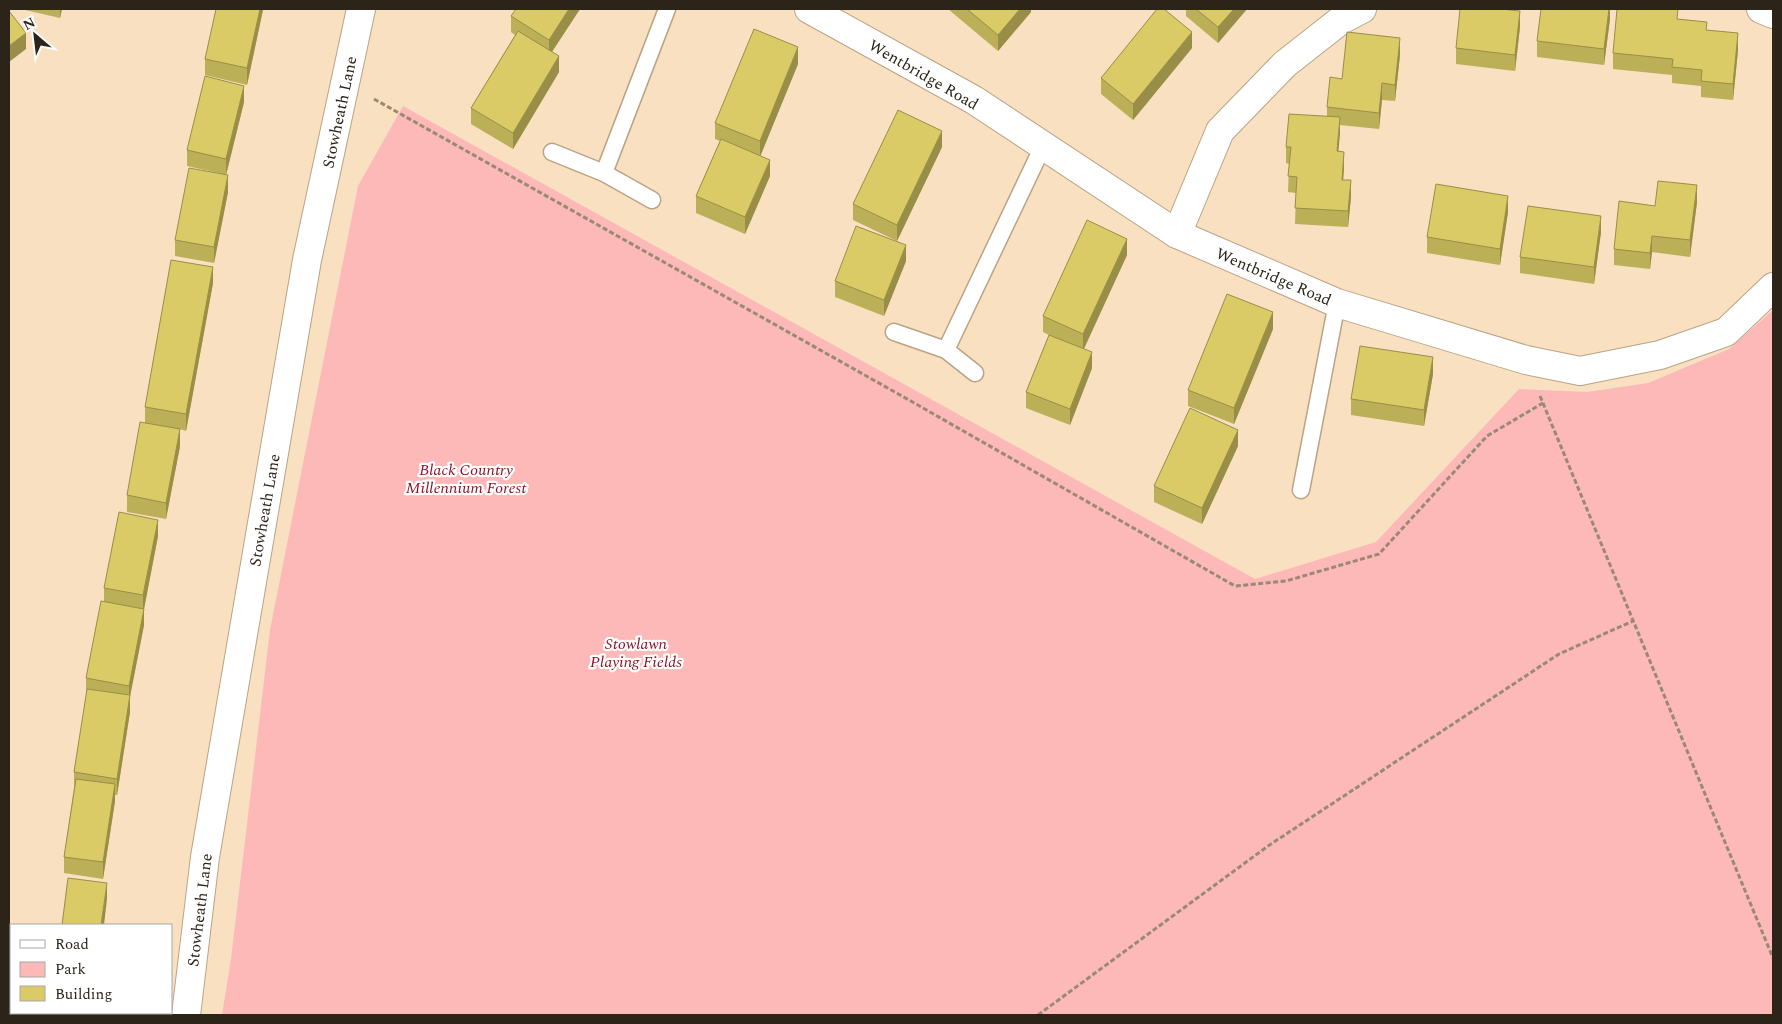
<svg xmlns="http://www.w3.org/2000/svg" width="1782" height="1024" viewBox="0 0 1782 1024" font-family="Spectral,serif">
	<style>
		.green { fill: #fdb9b7 }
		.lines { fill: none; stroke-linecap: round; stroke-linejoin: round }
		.service-casing { stroke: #baa386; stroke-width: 19 }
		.minor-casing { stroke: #baa386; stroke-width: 30 }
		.tertiary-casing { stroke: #baa386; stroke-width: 30 }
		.path { stroke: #9a8973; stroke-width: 3; stroke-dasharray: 5 2.5; stroke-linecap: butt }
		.service { stroke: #fff; stroke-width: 16 }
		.minor { stroke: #fff; stroke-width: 28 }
		.tertiary { stroke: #fff; stroke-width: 28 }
		.wall { fill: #bbaf58 }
		.shaded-wall { fill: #998e47 }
		.building { fill: #dacb66; stroke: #998e47 }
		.labels { text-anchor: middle; stroke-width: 4.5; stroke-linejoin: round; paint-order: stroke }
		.street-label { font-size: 16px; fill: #2d2419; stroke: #fff }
		.park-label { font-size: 16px; font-style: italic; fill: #8d1426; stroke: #fff }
	</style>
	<rect width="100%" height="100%" fill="#f8e0c1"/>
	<!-- green -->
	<path class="green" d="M 403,106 L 1255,579 L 1376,542 L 1519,389 L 1587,392 L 1648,383 L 1729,349 L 1773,310 L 1773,1015 L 222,1015 L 231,959 L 270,630 L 358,186 Z"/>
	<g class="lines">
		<!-- service casing -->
		<g class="service-casing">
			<g id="service">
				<path d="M 552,152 L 604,173 L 652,200"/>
				<path d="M 604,173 L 667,9"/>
				<path d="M 894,332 L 946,350 L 975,373"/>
				<path d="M 946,350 L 1043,146"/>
				<path d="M 1301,490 L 1337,303"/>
			</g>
		</g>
		<!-- minor casing -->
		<g class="minor-casing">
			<g id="minor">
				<path d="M 809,9 L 974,100 L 1177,234 L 1337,303 L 1526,360 L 1580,371 L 1660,355 L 1726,332 L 1773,287"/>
				<path d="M 1761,9 L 1773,14"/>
				<path d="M 1177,234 L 1220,131 L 1285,64 L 1341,20 L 1362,9"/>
			</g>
		</g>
		<!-- tertiary casing -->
		<g class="tertiary-casing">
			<path id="tertiary" d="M 186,1015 L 205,857 L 307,260 L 361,9"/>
		</g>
		<!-- path -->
		<g class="path">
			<path d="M 374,99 L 909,400 L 1235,586 L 1286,581 L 1379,554 L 1487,436 L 1543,403"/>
			<path d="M 1540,396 L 1773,958"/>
			<path d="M 1038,1015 L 1268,846 L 1559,654 L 1633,621"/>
		</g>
		<!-- service -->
		<use href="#service" class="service"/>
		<!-- minor -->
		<use href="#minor" class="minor"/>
		<!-- tertiary -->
		<use href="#tertiary" class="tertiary"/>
	</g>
	<!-- wall -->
	<g class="wall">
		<path d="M 21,9 L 62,9 L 60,18 Z"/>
		<path d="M 263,9 L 247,85 L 205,75 L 205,59 Z"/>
		<path d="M 580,9 L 552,52 L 559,72 L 513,149 L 471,124 L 471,108 L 515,35 L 511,32 L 511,16 Z"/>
		<path d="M 948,9 L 1031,9 L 1031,12 L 998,51 Z"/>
		<path d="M 1186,9 L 1247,9 L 1218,43 L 1186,16 Z"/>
		<path d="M 1610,9 L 1610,19 L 1604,65 L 1537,57 L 1537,41 Z"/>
		<path d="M 1678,19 L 1707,30 L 1738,50 L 1733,100 L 1701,97 L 1701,86 L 1672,83 L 1672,75 L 1613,69 L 1613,53 Z"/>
		<path d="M 1520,27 L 1515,71 L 1456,64 L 1456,48 Z"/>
		<path d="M 1192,48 L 1133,120 L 1101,94 L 1101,78 Z"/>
		<path d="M 1400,55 L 1395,101 L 1382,100 L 1379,129 L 1340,125 L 1338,151 L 1344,168 L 1343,180 L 1351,197 L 1348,227 L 1295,224 L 1296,193 L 1288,192 L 1289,164 L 1286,163 L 1286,147 L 1327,116 L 1327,107 L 1342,79 Z"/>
		<path d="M 798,64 L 760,156 L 770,176 L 745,234 L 696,213 L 696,196 L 720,141 L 715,139 L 715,123 Z"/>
		<path d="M 244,102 L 226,175 L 228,192 L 214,263 L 175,256 L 175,240 L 223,174 L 187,166 L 187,150 Z"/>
		<path d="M 942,147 L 897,241 L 853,220 L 853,204 Z"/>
		<path d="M 1697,202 L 1690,257 L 1652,252 L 1650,269 L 1614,265 L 1614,249 L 1655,206 Z"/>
		<path d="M 1508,212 L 1500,265 L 1427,253 L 1427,237 Z"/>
		<path d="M 1601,232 L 1594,284 L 1520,273 L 1520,257 Z"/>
		<path d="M 1127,255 L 1083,349 L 1092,368 L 1070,425 L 1026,408 L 1026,392 L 1049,335 L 1043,332 L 1043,316 Z"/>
		<path d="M 906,261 L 884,316 L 835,297 L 835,281 Z"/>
		<path d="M 213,283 L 186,431 L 180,429 L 180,446 L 166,519 L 127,512 L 127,495 L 145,423 L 145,407 Z"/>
		<path d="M 1273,329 L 1234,424 L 1188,406 L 1188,390 Z"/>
		<path d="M 1433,374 L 1424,426 L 1351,415 L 1351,399 Z"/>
		<path d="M 1238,446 L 1202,524 L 1154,502 L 1154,486 Z"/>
		<path d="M 158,536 L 144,609 L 144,625 L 130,695 L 130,712 L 117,795 L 115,795 L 115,801 L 103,879 L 64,873 L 64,857 L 74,788 L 74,772 L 87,694 L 86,694 L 86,678 L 104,601 L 104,588 Z"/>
	</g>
	<!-- shaded-wall -->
	<g class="shaded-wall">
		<path d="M 60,9 L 62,9 L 60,18 Z"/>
		<path d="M 260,9 L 263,9 L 263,10 L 247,85 L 247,68 Z"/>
		<path d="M 569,9 L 580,9 L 549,56 L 549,40 Z"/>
		<path d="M 1020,9 L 1031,9 L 1031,12 L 998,51 L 998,35 Z"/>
		<path d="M 1234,9 L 1247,9 L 1218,43 L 1218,27 Z"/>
		<path d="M 1609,9 L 1610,9 L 1610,19 L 1604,65 L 1604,49 Z"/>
		<path d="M 1520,11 L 1520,27 L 1515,71 L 1515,55 Z"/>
		<path d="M 1192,32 L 1192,48 L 1133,120 L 1133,104 Z"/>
		<path d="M 26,33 L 26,49 L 9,62 L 9,46 Z"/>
		<path d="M 1738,33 L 1738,50 L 1733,100 L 1733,84 Z"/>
		<path d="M 1400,38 L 1400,55 L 1395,101 L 1395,85 Z"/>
		<path d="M 798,47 L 798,64 L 760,157 L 760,141 Z"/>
		<path d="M 559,56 L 559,72 L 513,149 L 513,133 Z"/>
		<path d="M 1382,83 L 1382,100 L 1379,129 L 1379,113 Z"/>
		<path d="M 244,86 L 244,102 L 226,175 L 226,159 Z"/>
		<path d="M 1340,117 L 1340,134 L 1337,167 L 1337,151 Z"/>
		<path d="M 942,131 L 942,147 L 897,241 L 897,225 Z"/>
		<path d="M 1344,152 L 1344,168 L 1342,196 L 1342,180 Z"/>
		<path d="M 770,160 L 770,176 L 745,234 L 745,217 Z"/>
		<path d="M 228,175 L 228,192 L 214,263 L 214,247 Z"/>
		<path d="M 1351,180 L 1351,197 L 1348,227 L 1348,211 Z"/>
		<path d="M 1697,185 L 1697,202 L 1690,257 L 1690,240 Z"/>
		<path d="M 1508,196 L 1508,212 L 1500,265 L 1500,249 Z"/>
		<path d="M 1601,216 L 1601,232 L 1594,284 L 1594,267 Z"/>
		<path d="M 1652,236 L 1652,252 L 1650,269 L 1650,253 Z"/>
		<path d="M 1127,239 L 1127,255 L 1083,351 L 1083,334 Z"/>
		<path d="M 906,245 L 906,261 L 884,316 L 884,300 Z"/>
		<path d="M 213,267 L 213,283 L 186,431 L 186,414 Z"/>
		<path d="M 1273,312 L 1273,329 L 1234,424 L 1234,408 Z"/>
		<path d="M 1092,352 L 1092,368 L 1070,425 L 1070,409 Z"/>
		<path d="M 1433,357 L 1433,374 L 1424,426 L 1424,410 Z"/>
		<path d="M 180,429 L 180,446 L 166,519 L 166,503 Z"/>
		<path d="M 1238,430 L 1238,446 L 1202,524 L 1202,508 Z"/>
		<path d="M 158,520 L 158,536 L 144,609 L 144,625 L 129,702 L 129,686 L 143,611 L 143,595 Z"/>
		<path d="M 130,695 L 130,712 L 117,795 L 117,779 Z"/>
		<path d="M 115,784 L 115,801 L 103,879 L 103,862 Z"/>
		<path d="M 107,883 L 107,899 L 104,925 L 101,925 Z"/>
	</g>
	<!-- building -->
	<g class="building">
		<path d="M 216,9 L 260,9 L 247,68 L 205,59 Z"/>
		<path d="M 516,9 L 569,9 L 549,40 L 511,16 Z"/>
		<path d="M 967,9 L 1020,9 L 998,35 Z"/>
		<path d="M 1157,9 L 1164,9 L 1192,32 L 1133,104 L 1101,78 Z"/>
		<path d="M 1196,9 L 1234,9 L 1218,27 Z"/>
		<path d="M 1460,9 L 1501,9 L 1520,11 L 1515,55 L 1456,48 Z"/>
		<path d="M 1541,9 L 1609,9 L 1604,49 L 1537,41 Z"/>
		<path d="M 1617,9 L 1678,9 L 1677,19 L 1707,22 L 1706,30 L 1738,33 L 1733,84 L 1701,81 L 1702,70 L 1672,67 L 1673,59 L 1613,53 Z"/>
		<path d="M 9,11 L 26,33 L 9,46 Z"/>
		<path d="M 754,29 L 798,47 L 760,141 L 715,123 Z"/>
		<path d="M 518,31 L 559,56 L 513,133 L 471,108 Z"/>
		<path d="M 1347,32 L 1400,38 L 1395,85 L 1382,83 L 1379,113 L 1327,107 L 1330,77 L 1342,79 Z"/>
		<path d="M 205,76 L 244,86 L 226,159 L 187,150 Z"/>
		<path d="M 898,110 L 942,131 L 897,225 L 853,204 Z"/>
		<path d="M 1289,114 L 1340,117 L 1337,151 L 1344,152 L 1342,180 L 1351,180 L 1348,211 L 1295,208 L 1297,177 L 1288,176 L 1291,147 L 1286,147 Z"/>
		<path d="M 721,139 L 770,160 L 745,217 L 696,196 Z"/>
		<path d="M 189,168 L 228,175 L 214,247 L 175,240 Z"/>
		<path d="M 1658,181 L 1697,185 L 1690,240 L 1652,236 L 1650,253 L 1614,249 L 1619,201 L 1655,206 Z"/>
		<path d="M 1436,184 L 1508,196 L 1500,249 L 1427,237 Z"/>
		<path d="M 1528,206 L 1601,216 L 1594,267 L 1520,257 Z"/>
		<path d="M 1087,220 L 1127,239 L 1083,334 L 1043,316 Z"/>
		<path d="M 856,226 L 906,245 L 884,300 L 835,281 Z"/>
		<path d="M 171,260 L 213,267 L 186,414 L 145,407 Z"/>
		<path d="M 1227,294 L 1273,312 L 1234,408 L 1188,390 Z"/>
		<path d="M 1049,335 L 1092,352 L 1070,409 L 1026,392 Z"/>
		<path d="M 1360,346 L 1433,357 L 1424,410 L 1351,399 Z"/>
		<path d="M 1190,408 L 1238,430 L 1202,508 L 1154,486 Z"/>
		<path d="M 140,422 L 180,429 L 166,503 L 127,495 Z"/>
		<path d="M 119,512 L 158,520 L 143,595 L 104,588 Z"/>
		<path d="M 101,601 L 144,609 L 129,686 L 86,678 Z"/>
		<path d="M 87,689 L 130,695 L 117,779 L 74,772 Z"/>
		<path d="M 76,779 L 115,784 L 103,862 L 64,857 Z"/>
		<path d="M 68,878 L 107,883 L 101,925 L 62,925 Z"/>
		<rect x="50" y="1013" width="44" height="2"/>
	</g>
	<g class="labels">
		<!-- street labels -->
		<g class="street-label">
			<text transform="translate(924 74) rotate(30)" y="6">Wentbridge Road</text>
			<text transform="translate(339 112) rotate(-78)" y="6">Stowheath Lane</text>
			<text transform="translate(1274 276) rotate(23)" y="6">Wentbridge Road</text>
			<text transform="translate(264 510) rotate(-80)" y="6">Stowheath Lane</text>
			<text transform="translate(199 910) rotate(-83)" y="6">Stowheath Lane</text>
		</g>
		<!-- park labels -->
		<g class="park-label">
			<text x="466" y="475">Black Country<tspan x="466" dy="18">Millennium Forest</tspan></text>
			<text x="636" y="649">Stowlawn<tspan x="636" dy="18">Playing Fields</tspan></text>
		</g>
	</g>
	<!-- border -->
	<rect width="1782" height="1024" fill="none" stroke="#2d2419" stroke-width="20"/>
	<!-- legend -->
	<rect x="10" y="924" width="162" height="90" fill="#ffffff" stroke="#aba7a3"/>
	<rect x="20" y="940" width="25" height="8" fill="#ffffff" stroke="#aba7a3"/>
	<text x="55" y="949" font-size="15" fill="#2d2419">Road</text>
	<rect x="20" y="962" width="25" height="15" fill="#fdb9b7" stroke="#aba7a3"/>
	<text x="55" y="974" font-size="15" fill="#2d2419">Park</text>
	<rect x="20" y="986" width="25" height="15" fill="#dacb66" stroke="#aba7a3"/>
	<text x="55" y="999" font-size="15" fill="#2d2419">Building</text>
	<!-- north arrow -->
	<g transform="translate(35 35) rotate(332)" stroke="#ffffff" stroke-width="4" paint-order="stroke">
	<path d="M0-4L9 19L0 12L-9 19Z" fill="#2d2419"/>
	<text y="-8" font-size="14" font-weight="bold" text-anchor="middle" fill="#2d2419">N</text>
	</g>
</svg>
